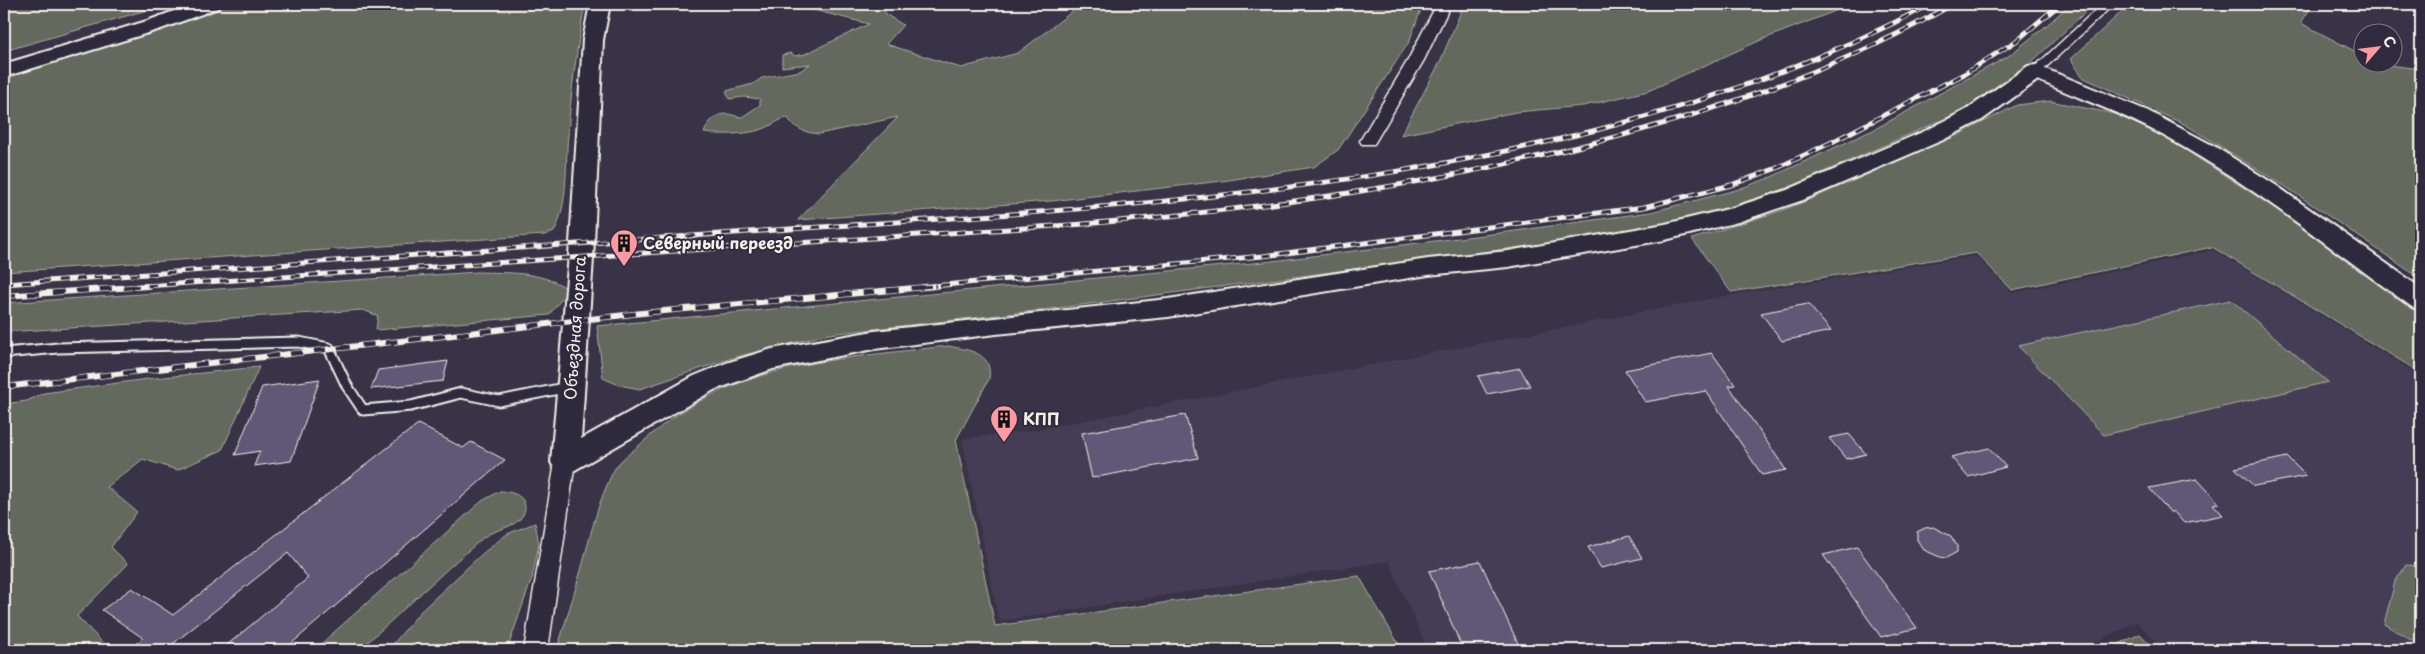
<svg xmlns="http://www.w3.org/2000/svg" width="2425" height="654" viewBox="0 0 2425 654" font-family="'Playpen Sans',sans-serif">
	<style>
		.built { fill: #453e56 }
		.green { fill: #64695b; stroke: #acada2 }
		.building { fill: #615976; stroke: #f4f1e8 }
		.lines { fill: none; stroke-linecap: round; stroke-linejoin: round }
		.lane-far1-casing { stroke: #f4f1e8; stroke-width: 11 }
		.lane-casing { stroke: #f4f1e8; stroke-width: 13 }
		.street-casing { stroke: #f4f1e8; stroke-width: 3 }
		.secondary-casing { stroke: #f4f1e8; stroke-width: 4 }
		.lane-far1 { stroke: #2f2a3d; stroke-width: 8 }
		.lane { stroke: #2f2a3d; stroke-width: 9 }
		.street { fill: #2f2a3d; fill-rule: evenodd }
		.secondary { fill: #2f2a3d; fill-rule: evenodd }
		.rail-far1-casing { stroke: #f4f1e8; stroke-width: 5 }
		.rail-casing { stroke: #f4f1e8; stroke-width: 6 }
		.rail-far1 { stroke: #2f2a3d; stroke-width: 3; stroke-dasharray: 9; stroke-linecap: butt }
		.rail { stroke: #2f2a3d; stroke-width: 4.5; stroke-dasharray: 12; stroke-linecap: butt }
		.labels { text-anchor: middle; stroke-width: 4; stroke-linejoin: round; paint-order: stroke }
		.poi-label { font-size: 16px; font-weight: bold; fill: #f4f1e8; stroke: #2f2a3d; text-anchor: start }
		.street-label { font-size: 16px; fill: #f4f1e8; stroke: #2f2a3d }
	</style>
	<rect width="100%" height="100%" fill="#393348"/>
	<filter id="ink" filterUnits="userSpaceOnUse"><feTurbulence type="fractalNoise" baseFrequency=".02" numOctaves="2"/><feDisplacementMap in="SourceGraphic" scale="10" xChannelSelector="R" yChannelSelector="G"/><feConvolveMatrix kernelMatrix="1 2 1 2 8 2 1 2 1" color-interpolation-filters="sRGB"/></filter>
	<g filter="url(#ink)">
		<!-- built -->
		<path class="built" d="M 2213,250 L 2421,376 L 2421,650 L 2165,650 L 2137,622 L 2079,650 L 1428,650 L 1389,561 L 999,621 L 962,439 L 1035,430 L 1726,296 L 1975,256 L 2012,293 Z"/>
		<!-- green -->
		<g class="green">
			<path d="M 4,4 L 168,4 L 4,51 Z"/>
			<path d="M 231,4 L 585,4 C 577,47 571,90 568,134 C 565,166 569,203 554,232 L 544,235 L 4,272 L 4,75 L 123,40 Z"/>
			<path d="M 790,4 L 880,4 L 887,15 L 903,25 L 886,44 L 961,68 L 1018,53 L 1082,4 L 1423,4 L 1409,42 L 1338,150 L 1314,167 L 1222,181 L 1051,201 L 798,220 L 898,117 L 819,134 C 807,133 794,129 788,118 C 778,119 772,126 763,129 C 744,135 723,135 704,133 C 707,124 715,113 727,114 C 732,114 736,117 742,117 L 760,105 L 760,99 L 744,97 L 729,99 L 726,91 L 753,84 L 762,78 L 800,71 L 810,64 L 782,67 L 782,55 L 791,53 L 795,56 L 805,54 L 869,24 Z"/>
			<path d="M 1464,4 L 1853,4 L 1761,40 L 1648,91 L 1583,106 L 1516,112 L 1401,135 L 1440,62 Z"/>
			<path d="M 2070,4 L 2094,4 L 2023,70 L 1996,90 L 1962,111 L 1785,189 L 1713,212 L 1662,224 L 1559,242 L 1043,310 L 829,334 L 732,358 L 640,389 L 619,385 L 603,378 L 597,326 L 1264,262 L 1508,232 L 1651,212 L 1736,190 L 1769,178 L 1873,130 L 2007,57 L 2046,26 Z"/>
			<path d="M 2130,4 L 2313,4 L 2301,23 L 2362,55 L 2362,62 L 2421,69 L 2421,279 L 2286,187 L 2186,125 L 2082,77 L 2071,59 Z"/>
			<path d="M 2050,101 L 2115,114 L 2164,136 L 2307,229 L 2421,313 L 2421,373 L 2212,247 L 2012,290 L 1976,253 L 1731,292 L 1692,239 L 1780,211 L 1811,199 L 1958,135 L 2017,105 Z"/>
			<path d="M 478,272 C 509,273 537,271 565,287 L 564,296 L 549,315 L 376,330 L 378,316 L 363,310 L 4,332 L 4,303 Z"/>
			<path d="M 2231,300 L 2328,382 L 2104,435 L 2018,346 Z"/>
			<path d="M 948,346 C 969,350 993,352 989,379 L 956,440 L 995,626 L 1359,576 L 1402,650 L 557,650 C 565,622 574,595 582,567 C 591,533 598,501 614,470 C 620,459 635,450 644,441 C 730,362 838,359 948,346 Z"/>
			<path d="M 259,367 L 222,450 L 177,470 L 143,459 L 107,487 L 137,512 L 111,547 L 128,564 L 77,616 L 102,642 L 92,650 L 4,650 L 4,404 L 27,401 L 44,393 L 155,378 Z"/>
			<path d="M 500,491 C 513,491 531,498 523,515 C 516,528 494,529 484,537 C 441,573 401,613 359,650 L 314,650 L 482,501 Z"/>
			<path d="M 535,523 L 539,544 L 532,578 L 507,650 L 388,650 L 421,611 L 482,554 L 507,534 Z"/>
			<path d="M 2406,565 L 2421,566 L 2421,646 L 2384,624 L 2395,582 Z"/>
			<path d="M 2140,634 L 2156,650 L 2106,650 Z"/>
		</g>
		<!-- building -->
		<g class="building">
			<path d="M 1808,304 L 1831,331 L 1782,341 L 1761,313 Z"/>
			<path d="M 1712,353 L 1735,385 L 1729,386 L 1786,470 L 1762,475 L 1706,391 L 1645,402 L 1625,370 Z"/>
			<path d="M 448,361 L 443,381 L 371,389 L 378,370 Z"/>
			<path d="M 1520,368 L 1530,386 L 1487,394 L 1478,376 Z"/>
			<path d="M 320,379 L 291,461 L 254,466 L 260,451 L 235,455 L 262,387 Z"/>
			<path d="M 1185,415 L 1198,458 L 1092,478 L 1082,433 Z"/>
			<path d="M 418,424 L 463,448 L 471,442 L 505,460 L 284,650 L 221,650 L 308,578 L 288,553 L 165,650 L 128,650 L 143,638 L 102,610 L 132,588 L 173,615 Z"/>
			<path d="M 1849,434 L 1866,454 L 1846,459 L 1829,438 Z"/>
			<path d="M 1989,448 L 2006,467 L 1968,477 L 1951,457 Z"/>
			<path d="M 2287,457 L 2306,476 L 2254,486 L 2235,468 Z"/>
			<path d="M 2197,479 L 2219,503 L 2213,504 L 2223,515 L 2184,523 L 2174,512 L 2170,512 L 2149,488 Z"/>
			<path d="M 1933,527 L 1951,536 L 1957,546 L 1957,552 L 1946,558 L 1940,557 L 1924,550 L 1917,540 L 1917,532 L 1925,528 Z"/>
			<path d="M 1629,536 L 1642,558 L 1601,568 L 1588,547 Z"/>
			<path d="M 1857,547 L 1917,628 L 1881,637 L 1823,555 Z"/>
			<path d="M 1480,561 L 1521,650 L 1463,650 L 1429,571 Z"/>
		</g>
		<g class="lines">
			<!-- lane-far1 casing -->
			<g class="lane-far1-casing">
				<path id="lane-far1" d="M 2036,71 L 2108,4"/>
			</g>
			<!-- lane casing -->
			<g class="lane-casing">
				<path id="lane" d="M 4,353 L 58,348 L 299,342 L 329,348 L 347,386 L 363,410 L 411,406 L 461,393 L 499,401 L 569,387"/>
			</g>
			<!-- street casing -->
			<g class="street-casing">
				<g id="street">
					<path d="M 1437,4 L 1451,4 L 1424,60 L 1374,144 L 1362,144 L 1360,141 L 1408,60 Z"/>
					<path d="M 565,454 L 572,456 L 575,462 L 548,650 L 524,650 L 555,462 L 558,456 Z"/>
				</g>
			</g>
			<!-- secondary casing -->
			<g class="secondary-casing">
				<g id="secondary">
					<path d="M 193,4 L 221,4 L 218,8 L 161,29 L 4,77 L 4,64 L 147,21 Z"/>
					<path d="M 590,4 L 610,4 L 603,40 L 594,243 L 581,439 L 694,376 L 726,363 L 772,349 L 874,331 L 1168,299 L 1428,259 L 1508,251 L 1665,224 L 1732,208 L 1787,190 L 1927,130 L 1966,110 L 2028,66 L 2036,65 L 2148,111 L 2214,146 L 2277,186 L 2421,288 L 2421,310 L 2412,307 C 2331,249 2253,185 2166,137 C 2125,114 2080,99 2038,80 L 1982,120 L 1943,140 L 1803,200 L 1738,222 L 1665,240 L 1508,267 L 1428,275 L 1168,317 L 996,334 L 874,349 L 773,369 L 714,390 L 575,470 L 565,473 L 555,470 L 551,462 L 570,243 L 583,40 Z"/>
				</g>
			</g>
			<!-- lane-far1 -->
			<use href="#lane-far1" class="lane-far1"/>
			<!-- lane -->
			<use href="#lane" class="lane"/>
			<!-- street -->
			<use href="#street" class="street"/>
			<!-- secondary -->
			<use href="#secondary" class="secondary"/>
			<!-- rail-far1 casing -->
			<g class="rail-far1-casing">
				<g id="rail-far1">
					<path d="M 4,284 C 266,266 528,247 790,229 C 1169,204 1589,185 1931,4"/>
					<path d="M 130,287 L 1084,224 C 1264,209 1442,184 1616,137 C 1734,105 1847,65 1953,4"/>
					<path d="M 922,287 L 1263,256 L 1644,207 L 1731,185 L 1777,168 L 1830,143 L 1966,73 L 2016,41 L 2060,4"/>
				</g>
			</g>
			<!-- rail casing -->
			<g class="rail-casing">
				<g id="rail">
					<path d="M 4,296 L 148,286"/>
					<path d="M 4,387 L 642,313 L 936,286"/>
				</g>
			</g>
			<!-- rail-far1 -->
			<use href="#rail-far1" class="rail-far1"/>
			<!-- rail -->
			<use href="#rail" class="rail"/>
		</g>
	</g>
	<!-- icons -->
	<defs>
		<g id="building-pin" transform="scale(1.4375)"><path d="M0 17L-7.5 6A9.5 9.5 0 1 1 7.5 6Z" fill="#ff9aa2" stroke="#2f2a3d"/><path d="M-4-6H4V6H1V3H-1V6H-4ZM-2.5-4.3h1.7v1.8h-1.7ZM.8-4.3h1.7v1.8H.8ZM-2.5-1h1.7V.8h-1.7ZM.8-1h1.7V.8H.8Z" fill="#111"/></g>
	</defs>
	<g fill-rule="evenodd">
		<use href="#building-pin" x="624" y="243"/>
		<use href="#building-pin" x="1004" y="419"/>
	</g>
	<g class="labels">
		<!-- poi labels -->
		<g class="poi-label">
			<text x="643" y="249">Северный переезд</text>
			<text x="1023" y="425">КПП</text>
		</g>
		<!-- street labels -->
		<g class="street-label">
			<text transform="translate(575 328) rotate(-86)" y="6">Объездная дорога</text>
		</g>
	</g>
	<!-- margin -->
	<rect width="2425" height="654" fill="none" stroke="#2f2a3d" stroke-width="20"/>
	<rect x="10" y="10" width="2405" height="634" fill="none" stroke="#f4f1e8" stroke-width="2" filter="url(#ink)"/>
	<!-- north arrow -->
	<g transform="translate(2378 48) rotate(62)"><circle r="24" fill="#2f2a3d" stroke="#7e7a81"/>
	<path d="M0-4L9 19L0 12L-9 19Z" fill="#ff9aa2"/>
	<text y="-8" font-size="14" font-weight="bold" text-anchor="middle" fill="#f4f1e8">С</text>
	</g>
</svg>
